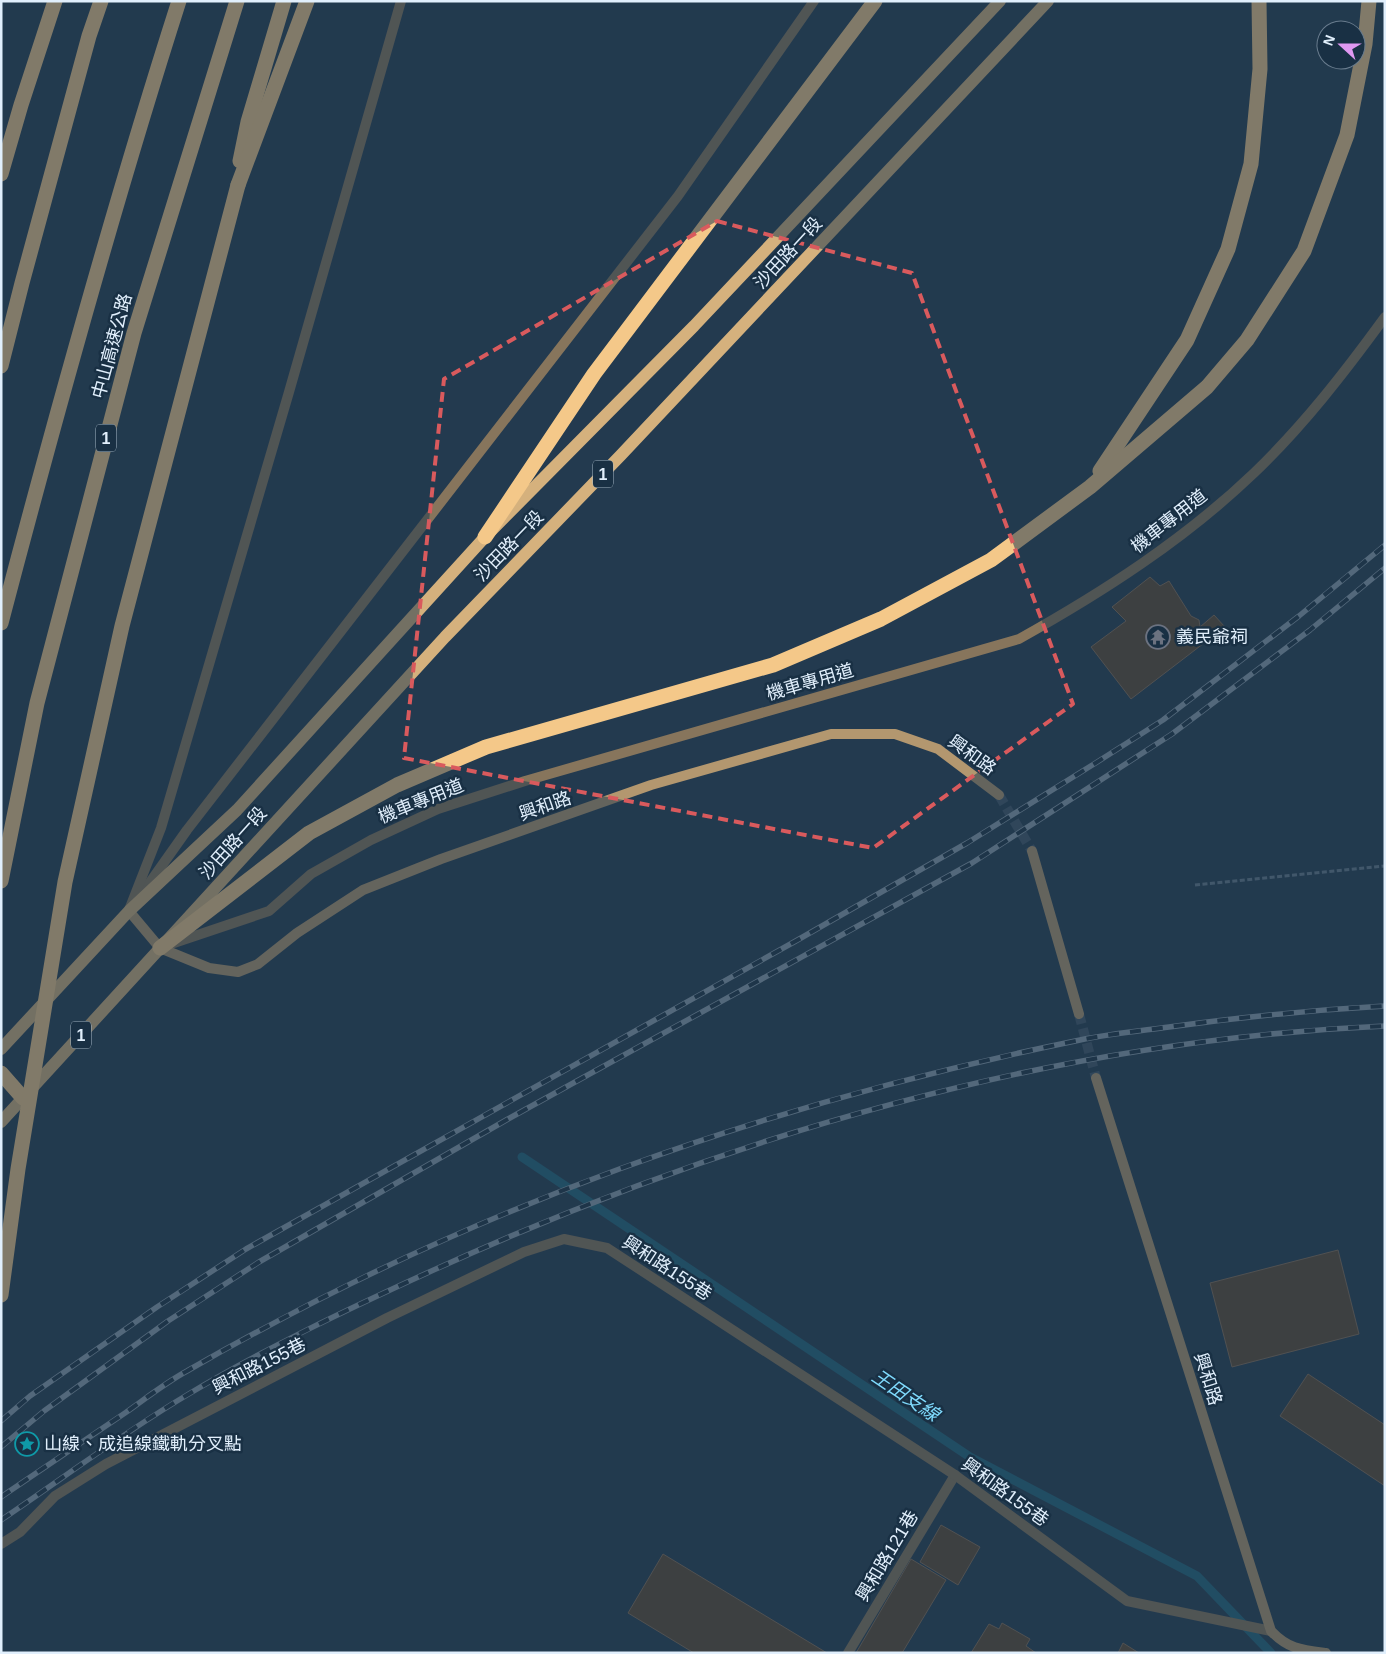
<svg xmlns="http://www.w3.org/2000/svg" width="1386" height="1654" viewBox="0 0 1386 1654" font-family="Arial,'Noto Sans TC',sans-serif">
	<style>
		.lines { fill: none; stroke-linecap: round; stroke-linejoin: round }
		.stream { stroke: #21657c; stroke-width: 9 }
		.building { fill: #5e4731; stroke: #876d56 }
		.secondary-tunnel { stroke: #405569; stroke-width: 10; stroke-dasharray: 10 5; stroke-linecap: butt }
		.path { stroke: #677b8d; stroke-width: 3; stroke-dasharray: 5 2.5; stroke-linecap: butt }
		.lane { stroke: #87755c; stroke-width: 10 }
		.street { stroke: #87755c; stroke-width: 10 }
		.secondary { stroke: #b3976f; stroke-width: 10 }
		.primary { stroke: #d5b17d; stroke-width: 12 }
		.highway { stroke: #f4c889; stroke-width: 15 }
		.rail-casing { stroke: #8fa1b1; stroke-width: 5.5 }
		.rail { stroke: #193044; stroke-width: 4; stroke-dasharray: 11; stroke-linecap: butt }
		.highway-bridge { stroke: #f4c889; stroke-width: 15 }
		.marked { fill: none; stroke: #d95a5d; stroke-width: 4; stroke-dasharray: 10 6; stroke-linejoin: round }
		.labels { text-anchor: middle; stroke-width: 5; stroke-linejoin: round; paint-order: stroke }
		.shield { fill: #193044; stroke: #a5b6c5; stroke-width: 1 }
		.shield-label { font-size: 16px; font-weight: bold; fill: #e1effc }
		.street-label { font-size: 18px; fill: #e1effc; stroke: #193044 }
		.poi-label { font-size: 18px; fill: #e1effc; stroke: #193044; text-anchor: start }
		.water-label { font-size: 19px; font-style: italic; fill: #7fdafd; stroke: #193044 }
	</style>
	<rect width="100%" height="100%" fill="#233a4f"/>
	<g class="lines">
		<!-- stream -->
		<path class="stream" d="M 522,1157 L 970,1457 L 1197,1576 L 1271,1653"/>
	</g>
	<!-- building -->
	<g class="building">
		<path d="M 1150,577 L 1160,586 L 1169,581 L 1191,616 L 1199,620 L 1200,627 L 1214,615 L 1225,627 L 1131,699 L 1091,647 L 1126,621 L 1112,607 Z"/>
		<path d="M 1338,1250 L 1359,1334 L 1232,1367 L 1210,1283 Z"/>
		<path d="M 1308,1374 L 1385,1425 L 1385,1486 L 1280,1416 Z"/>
		<path d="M 941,1525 L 980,1547 L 958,1585 L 920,1562 Z"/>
		<path d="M 663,1554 L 827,1653 L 694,1653 L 628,1613 Z"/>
		<path d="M 911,1559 L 946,1580 L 902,1653 L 856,1653 Z"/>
		<path d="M 1002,1623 L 1030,1639 L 1026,1646 L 1036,1653 L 971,1653 L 989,1624 L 999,1629 Z"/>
		<path d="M 1123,1643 L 1139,1653 L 1118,1653 Z"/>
	</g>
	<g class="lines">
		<!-- secondary-tunnel -->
		<g class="secondary-tunnel">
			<path d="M 999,795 L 1032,851"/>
			<path d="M 1079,1014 L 1096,1078"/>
		</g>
		<!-- path -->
		<path class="path" d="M 1195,885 L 1385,866"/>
		<!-- lane -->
		<g class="lane">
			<path d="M 171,944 L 269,911 L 311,874 L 371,840 L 438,809 L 525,781 L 1019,639 C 1103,592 1184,540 1254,473 C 1303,426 1345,372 1385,317"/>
			<path d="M 848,1653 L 955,1475"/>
		</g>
		<!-- street -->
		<g class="street">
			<path d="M 141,895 L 187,830 L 678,196 L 814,1"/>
			<path d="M 129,910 L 161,828 L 289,392 L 401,1"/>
			<path d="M 1,1544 L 20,1532 L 55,1496 L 106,1464 L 387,1318 L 524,1252 L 564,1239 L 607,1248 L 955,1475 L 1127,1601 L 1271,1631"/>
		</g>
		<!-- secondary -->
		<g class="secondary">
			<path d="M 1032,851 L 1079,1014"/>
			<path d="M 129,911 L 160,948 L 209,968 L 238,972 L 258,964 L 297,933 L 363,890 L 441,859 L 651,785 L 831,734 L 895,734 L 938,749 L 999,795"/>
			<path d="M 1096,1078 L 1271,1631 C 1288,1649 1301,1650 1326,1653"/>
		</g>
		<!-- primary -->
		<g class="primary">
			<path d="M 1,1049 L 129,911 L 237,810 L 485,537 L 694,326 L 1000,1"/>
			<path d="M 1,1122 L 445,637 L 621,455 L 1048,1"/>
		</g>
		<!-- highway -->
		<g class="highway">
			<path d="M 240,161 L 248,122 L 284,1"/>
			<path d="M 1,174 L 21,105 L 55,1"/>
			<path d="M 238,185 L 307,1"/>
			<path d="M 1,366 L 22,283 L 89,36 L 101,1"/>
			<path d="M 1100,471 L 1187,340 L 1228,249 L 1251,164 L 1260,69 L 1259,1"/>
			<path d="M 485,537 L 594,374 L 875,1"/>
			<path d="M 1,623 C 56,414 113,207 179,1"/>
			<path d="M 1,881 L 37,703 L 134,333 L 237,1"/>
			<path d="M 160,948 L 309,833 L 397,785 L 486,747 L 773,665 L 881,619 L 991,560 L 1090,487 L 1207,387 L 1247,340 L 1304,251 L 1347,135 L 1365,44 L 1369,1"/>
			<path d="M 1,1073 L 23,1098"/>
		</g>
		<!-- rail casing -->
		<g class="rail-casing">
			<g id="rail">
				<path d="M 1,1421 L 30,1396 L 157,1307 L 246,1249 L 794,942 L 967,843 L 1094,764 L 1163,720 L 1299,616 L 1385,545"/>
				<path d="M 1,1447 L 44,1411 L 168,1321 L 259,1262 L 508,1119 L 972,863 L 1172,734 L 1310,630 L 1385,568"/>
				<path d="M 1,1497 C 42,1469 83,1441 125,1413 C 145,1399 165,1383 187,1371 C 469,1208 762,1105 1080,1040 C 1109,1034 1139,1031 1169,1027 C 1241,1017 1312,1010 1385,1006"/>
				<path d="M 1,1520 C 63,1478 123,1433 187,1395 C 264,1349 346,1310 427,1273 C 727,1136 1055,1040 1385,1026"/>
			</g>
		</g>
		<!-- rail -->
		<use href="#rail" class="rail"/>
		<!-- highway-bridge -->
		<path class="highway-bridge" d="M 1,1295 L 18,1169 L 65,882 L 122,626 L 238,185"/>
	</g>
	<!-- marked area -->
	<path d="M0 0H1386V1654H0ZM 717,221 L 912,273 L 1073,704 L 873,848 L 404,758 L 444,379 Z" fill="#233a4f" fill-opacity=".55" fill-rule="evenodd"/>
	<path class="marked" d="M 717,221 L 912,273 L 1073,704 L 873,848 L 404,758 L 444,379 Z"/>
	<!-- icons -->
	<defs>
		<g id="temple-ring" transform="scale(1.25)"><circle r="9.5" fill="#193044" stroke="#6b7280" stroke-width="1.5"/><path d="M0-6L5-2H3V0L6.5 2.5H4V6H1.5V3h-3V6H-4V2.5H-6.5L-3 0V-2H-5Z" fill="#6b7280"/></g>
		<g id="sight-ring" transform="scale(1.25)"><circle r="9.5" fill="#193044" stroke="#0f9aa8" stroke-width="1.5"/><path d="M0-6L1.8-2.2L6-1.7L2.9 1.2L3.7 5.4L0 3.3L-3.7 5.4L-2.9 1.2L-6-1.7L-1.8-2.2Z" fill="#0f9aa8"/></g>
	</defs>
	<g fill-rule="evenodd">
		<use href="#temple-ring" x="1158" y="637"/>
		<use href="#sight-ring" x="27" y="1444"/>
	</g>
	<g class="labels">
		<!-- shield labels -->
		<g class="shield">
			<rect x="96" y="424.5" width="20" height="27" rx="4"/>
			<rect x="593" y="460.5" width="20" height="27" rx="4"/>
			<rect x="71" y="1021.5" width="20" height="27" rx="4"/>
		</g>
		<g class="shield-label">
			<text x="106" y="444">1</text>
			<text x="603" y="480">1</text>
			<text x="81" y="1041">1</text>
		</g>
		<!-- street labels -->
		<g class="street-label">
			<text transform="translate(788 253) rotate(-47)" y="6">沙田路一段</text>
			<text transform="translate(112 346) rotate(-75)" y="6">中山高速公路</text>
			<text transform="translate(1169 521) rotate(-38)" y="6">機車專用道</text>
			<text transform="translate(509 546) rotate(-46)" y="6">沙田路一段</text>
			<text transform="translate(810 682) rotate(-16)" y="6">機車專用道</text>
			<text transform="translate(972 755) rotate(36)" y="6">興和路</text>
			<text transform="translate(421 801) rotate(-22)" y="6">機車專用道</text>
			<text transform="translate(545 806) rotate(-19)" y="6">興和路</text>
			<text transform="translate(233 843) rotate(-48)" y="6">沙田路一段</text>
			<text transform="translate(667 1268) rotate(33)" y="6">興和路155巷</text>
			<text transform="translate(259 1366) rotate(-27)" y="6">興和路155巷</text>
			<text transform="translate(1208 1379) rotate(73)" y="6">興和路</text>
			<text transform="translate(1005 1492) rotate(36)" y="6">興和路155巷</text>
			<text transform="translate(887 1556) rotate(-59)" y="6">興和路121巷</text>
		</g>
		<!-- poi labels -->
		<g class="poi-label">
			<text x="1176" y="643">義民爺祠</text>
			<text x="44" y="1450">山線、成追線鐵軌分叉點</text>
		</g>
		<!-- water labels -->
		<g class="water-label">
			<text transform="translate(906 1395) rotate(34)" y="7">王田支線</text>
		</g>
	</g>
	<!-- border -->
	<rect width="1386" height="1654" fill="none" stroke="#e1effc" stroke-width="5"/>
	<!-- north arrow -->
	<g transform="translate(1341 45) rotate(291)"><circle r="24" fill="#193044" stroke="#697c8e"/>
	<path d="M0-4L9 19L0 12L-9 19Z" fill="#df98f1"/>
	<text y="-8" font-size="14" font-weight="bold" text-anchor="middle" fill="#e1effc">N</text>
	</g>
</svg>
